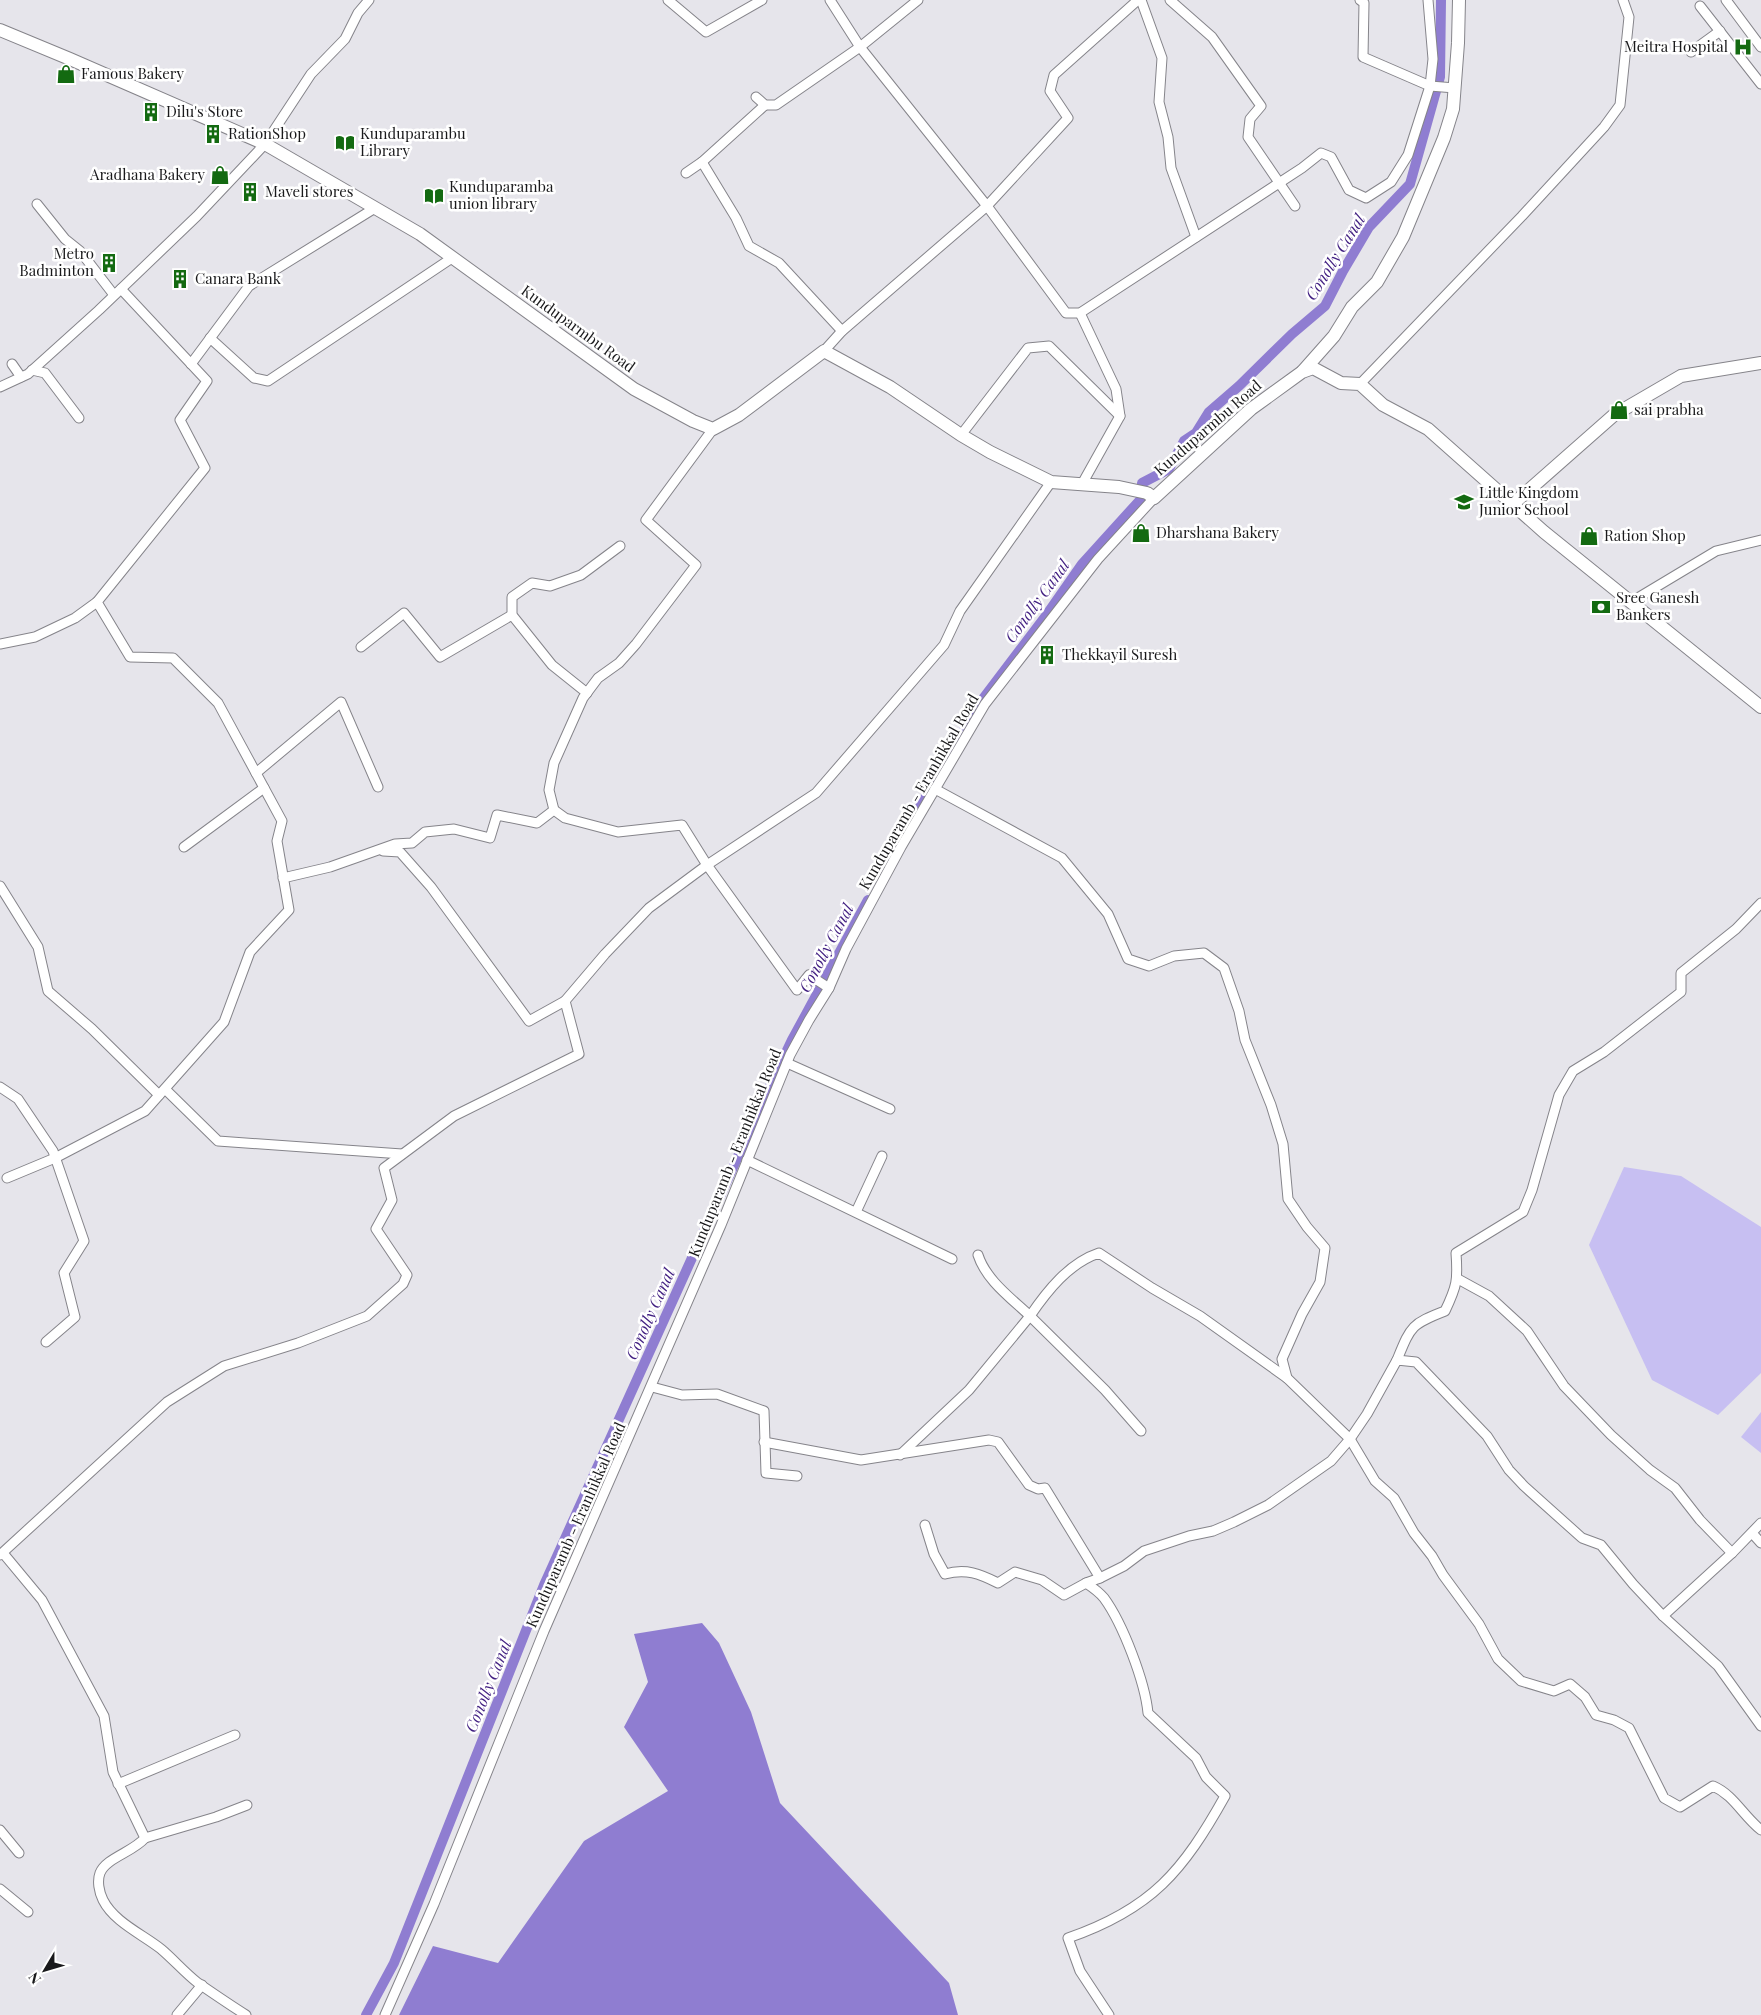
<svg xmlns="http://www.w3.org/2000/svg" width="1761" height="2015" viewBox="0 0 1761 2015" font-family="'Playfair Display',serif">
	<style>
		.green { fill: #c7bff2 }
		.water { fill: #8f7dd1 }
		.lines { fill: none; stroke-linecap: round; stroke-linejoin: round }
		.canal { stroke: #8f7dd1; stroke-width: 10 }
		.minor-casing { stroke: #85848a; stroke-width: 11 }
		.secondary-casing { stroke: #85848a; stroke-width: 14 }
		.minor { stroke: #fff; stroke-width: 9 }
		.secondary { stroke: #fff; stroke-width: 12 }
		.labels { text-anchor: middle; stroke-width: 5; stroke-linejoin: round; paint-order: stroke }
		.poi-label { font-size: 15px; fill: #19191b; stroke: #fff; text-anchor: start }
		.street-label { font-size: 15px; fill: #19191b; stroke: #fff }
		.water-label { font-size: 16px; font-style: italic; fill: #411f81; stroke: #fff }
	</style>
	<rect width="100%" height="100%" fill="#e6e5eb"/>
	<!-- green -->
	<g class="green">
		<path d="M 1624,1167 L 1681,1176 L 1761,1227 L 1761,1373 L 1718,1415 L 1652,1380 L 1589,1245 Z"/>
		<path d="M 1761,1412 L 1761,1453 L 1741,1437 Z"/>
	</g>
	<!-- water -->
	<path class="water" d="M 702,1623 L 719,1643 L 751,1712 L 780,1803 L 949,1983 L 958,2015 L 399,2015 L 433,1946 L 498,1963 L 584,1841 L 668,1791 L 624,1727 L 648,1682 L 634,1634 Z"/>
	<g class="lines">
		<!-- canal -->
		<g class="canal">
			<path d="M 914,817 L 979,704 L 1045,617 L 1082,564 L 1141,499 L 1142,483 L 1169,469 L 1184,441 L 1196,433 L 1209,412 L 1239,386 L 1292,334 L 1325,306 L 1343,271 L 1369,227 L 1410,184 L 1440,77 L 1441,0"/>
			<path d="M 366,2015 L 394,1963 L 544,1585 L 763,1101 L 792,1040 L 868,900"/>
		</g>
		<!-- minor casing -->
		<g class="minor-casing">
			<g id="minor">
				<path d="M 668,0 L 706,32 L 762,0"/>
				<path d="M 830,0 L 860,47 L 987,206 L 1066,313 L 1080,313 L 1302,168 L 1321,153 L 1331,157 L 1349,190 L 1366,198 L 1391,182 L 1408,155 L 1430,86 L 1433,59 L 1428,0"/>
				<path d="M 1141,0 L 1162,58 L 1159,102 L 1168,137 L 1171,168 L 1196,237"/>
				<path d="M 1170,0 L 1212,37 L 1261,106 L 1250,119 L 1248,137 L 1295,206"/>
				<path d="M 1360,0 L 1364,3 L 1363,57 L 1430,86 L 1455,88"/>
				<path d="M 1726,0 L 1761,47"/>
				<path d="M 1700,6 L 1761,84"/>
				<path d="M 1691,52 L 1720,31"/>
				<path d="M 756,97 L 765,105 L 776,105 L 860,47 L 918,0"/>
				<path d="M 702,162 L 736,218 L 749,246 L 779,263 L 842,331"/>
				<path d="M 686,173 L 702,162 L 765,105"/>
				<path d="M 37,204 L 65,239 L 80,251 L 114,295"/>
				<path d="M 1080,313 L 1116,389 L 1120,416 L 1082,484"/>
				<path d="M 210,338 L 254,378 L 268,381 L 452,258"/>
				<path d="M 824,351 L 842,331 L 987,206 L 1068,118 L 1050,91 L 1054,75 L 1138,0"/>
				<path d="M 12,364 L 21,377"/>
				<path d="M 191,364 L 249,286 L 375,208"/>
				<path d="M 32,370 L 45,373 L 79,418"/>
				<path d="M 1360,384 L 1522,216 L 1604,127 L 1620,105 L 1629,17 L 1623,0"/>
				<path d="M 0,387 L 28,374 L 99,310 L 197,216 L 265,144 L 311,74 L 345,39 L 358,13 L 369,0"/>
				<path d="M 961,435 L 1028,348 L 1049,346 L 1120,416"/>
				<path d="M 1631,602 L 1716,551 L 1761,540"/>
				<path d="M 0,644 L 35,637 L 75,618 L 97,602"/>
				<path d="M 361,647 L 404,613 L 440,657 L 512,615"/>
				<path d="M 587,693 L 552,665 L 512,615 L 512,597 L 532,583 L 550,586 L 581,575 L 620,546"/>
				<path d="M 256,773 L 341,702 L 378,787"/>
				<path d="M 935,789 L 1062,858 L 1108,914 L 1128,959 L 1149,966 L 1174,956 L 1204,953 L 1224,968 L 1239,1011 L 1245,1040 L 1271,1105 L 1283,1144 L 1288,1199 L 1307,1227 L 1325,1248 L 1320,1282 L 1302,1314 L 1282,1359 L 1287,1378 L 1350,1439 L 1375,1481 L 1394,1498 L 1414,1533 L 1432,1556 L 1443,1575 L 1479,1624 L 1498,1659 L 1521,1681 L 1554,1691 L 1570,1684 L 1585,1697 L 1596,1715 L 1614,1720 L 1629,1728 L 1664,1798 L 1680,1807 L 1713,1786 C 1734,1795 1743,1816 1761,1830"/>
				<path d="M 554,810 L 549,790 L 554,763 L 583,698 L 598,678 L 619,663 L 636,644 L 696,565 L 646,520 L 713,429"/>
				<path d="M 184,847 L 264,788"/>
				<path d="M 383,851 L 400,852 L 431,887 L 529,1021 L 565,1001"/>
				<path d="M 283,878 L 330,867 L 395,844 L 412,843 L 425,832 L 454,829 L 490,838 L 497,815 L 537,823 L 554,810 L 565,818 L 618,832 L 682,825 L 707,865 L 797,990 L 809,975 L 829,988"/>
				<path d="M 0,886 L 38,947 L 48,991 L 92,1029 L 159,1095"/>
				<path d="M 787,1063 L 890,1109"/>
				<path d="M 0,1087 L 18,1099 L 53,1151 L 84,1241 L 64,1273 L 75,1317 L 46,1342"/>
				<path d="M 165,1089 L 218,1141 L 402,1154"/>
				<path d="M 747,1160 L 952,1259"/>
				<path d="M 7,1178 L 55,1158 L 145,1111 L 224,1022 L 250,952 L 289,910 L 277,841 L 282,821 L 218,703 L 173,658 L 130,657 L 97,602 L 205,468 L 180,420 L 207,381 L 121,289"/>
				<path d="M 856,1212 L 882,1156"/>
				<path d="M 978,1255 C 986,1280 1011,1298 1030,1316 C 1047,1291 1069,1263 1099,1253 L 1152,1288 L 1200,1316 L 1287,1378"/>
				<path d="M 1458,1279 L 1489,1296 L 1527,1331 L 1564,1386 L 1611,1435 L 1650,1470 L 1675,1488 L 1700,1520 L 1732,1553 L 1761,1523"/>
				<path d="M 1397,1360 C 1411,1326 1411,1324 1445,1311 C 1457,1286 1458,1280 1456,1253 L 1523,1212 L 1532,1190 L 1559,1095 L 1573,1071 L 1604,1052 L 1681,992 L 1681,973 L 1736,929 L 1761,903"/>
				<path d="M 652,1387 L 682,1395 L 717,1394 L 764,1411 L 766,1473 L 797,1476"/>
				<path d="M 764,1442 L 861,1460 L 989,1440 L 998,1442 L 1029,1485 L 1038,1489 L 1045,1488 L 1100,1578"/>
				<path d="M 900,1455 L 969,1390 L 1030,1316 L 1105,1390 L 1141,1431"/>
				<path d="M 925,1525 L 934,1554 L 945,1574 C 966,1568 980,1574 998,1583 L 1015,1572 L 1042,1580 L 1064,1595 L 1086,1583"/>
				<path d="M 1752,1533 L 1761,1543"/>
				<path d="M 3,1553 L 42,1600 L 104,1716 L 113,1772 L 145,1838 C 133,1852 106,1858 100,1873 C 97,1881 99,1892 103,1900 C 114,1922 142,1934 161,1949 C 174,1960 185,1973 198,1983 C 214,1994 230,2005 246,2015"/>
				<path d="M 0,1555 L 167,1402 L 224,1366 L 298,1343 L 367,1316 L 403,1284 L 407,1275 L 376,1229 L 392,1200 L 384,1168 L 454,1116 L 579,1054 L 565,1001 L 605,954 L 649,908 L 707,865 L 816,793 L 944,645 L 960,611 L 1051,482"/>
				<path d="M 1663,1616 L 1732,1553"/>
				<path d="M 118,1784 L 235,1735"/>
				<path d="M 0,1830 L 19,1853"/>
				<path d="M 145,1838 L 216,1817 L 247,1805"/>
				<path d="M 0,1889 L 28,1912"/>
				<path d="M 177,2015 L 202,1985"/>
				<path d="M 385,2015 L 434,1904 L 544,1631 L 721,1225 L 790,1055 L 809,1020 L 829,988 L 846,949 L 901,847 L 985,704 L 1098,559 L 1154,498"/>
				<path d="M 1109,2015 L 1080,1971 L 1068,1938 C 1152,1909 1183,1871 1225,1796 L 1206,1777 L 1196,1758 L 1148,1713 C 1145,1682 1123,1624 1104,1598 C 1099,1592 1092,1587 1086,1583 L 1100,1578 L 1124,1566 L 1144,1551 L 1189,1536 L 1213,1531 L 1234,1522 L 1268,1505 L 1331,1461 L 1350,1439 L 1367,1414 L 1397,1360 L 1416,1362 L 1487,1436 L 1509,1470 L 1524,1486 L 1582,1538 L 1601,1545 L 1633,1584 L 1663,1616 L 1718,1666 L 1761,1726"/>
			</g>
		</g>
		<!-- secondary casing -->
		<g class="secondary-casing">
			<g id="secondary">
				<path d="M 0,30 L 70,59 L 265,144 L 420,234 L 634,389 L 693,421 L 713,429 L 739,415 L 824,351 L 890,387 L 961,435 L 990,452 L 1051,482 L 1119,487 L 1147,493 L 1154,498 L 1251,409 L 1302,372 L 1313,368 L 1341,383 L 1360,384 L 1383,405 L 1428,429 L 1544,532 L 1761,707"/>
				<path d="M 1303,371 L 1334,336 L 1352,307 L 1377,282 L 1403,237 L 1444,138 L 1453,109 L 1458,43 L 1459,0"/>
				<path d="M 1513,504 L 1614,415 L 1681,376 L 1761,363"/>
			</g>
		</g>
		<!-- minor -->
		<use href="#minor" class="minor"/>
		<!-- secondary -->
		<use href="#secondary" class="secondary"/>
	</g>
	<!-- icons -->
	<defs>
		<g id="hospital-bare" transform="scale(1.5)"><path d="M-5-5h3v3.5h4V-5h3V5h-3V1.5h-4V5h-3Z" fill="#136a11" stroke="#fff" stroke-width="2.5" paint-order="stroke"/></g>
		<g id="shop-bare" transform="scale(1.5)"><path d="M-5-2.5h2.3a2.7 3.5 0 0 1 5.4 0H5L5.5 6h-11ZM-1.5-2.5h3a1.5 2.3 0 0 0-3 0Z" fill="#136a11" stroke="#fff" stroke-width="2.5" paint-order="stroke"/></g>
		<g id="building-bare" transform="scale(1.5)"><path d="M-4-6H4V6H1V3H-1V6H-4ZM-2.5-4.3h1.7v1.8h-1.7ZM.8-4.3h1.7v1.8H.8ZM-2.5-1h1.7V.8h-1.7ZM.8-1h1.7V.8H.8Z" fill="#136a11" stroke="#fff" stroke-width="2.5" paint-order="stroke"/></g>
		<g id="library-bare" transform="scale(1.5)"><path d="M-6-4Q-3-5.5-.7-3.5V5Q-3 3-6 4ZM6-4Q3-5.5 .7-3.5V5Q3 3 6 4Z" fill="#136a11" stroke="#fff" stroke-width="2.5" paint-order="stroke"/></g>
		<g id="school-bare" transform="scale(1.5)"><path d="M0-5L7-2L0 1L-7-2ZM-4 1L0 2.5L4 1V4Q0 6-4 4Z" fill="#136a11" stroke="#fff" stroke-width="2.5" paint-order="stroke"/></g>
		<g id="bank-bare" transform="scale(1.5)"><path d="M-6-4H6V4H-6ZM0-2.3a2.3 2.3 0 1 0 0 4.6a2.3 2.3 0 1 0 0-4.6Z" fill="#136a11" stroke="#fff" stroke-width="2.5" paint-order="stroke"/></g>
	</defs>
	<g fill-rule="evenodd">
		<use href="#hospital-bare" x="1743" y="47"/>
		<use href="#shop-bare" x="66" y="74"/>
		<use href="#building-bare" x="151" y="112"/>
		<use href="#building-bare" x="213" y="134"/>
		<use href="#library-bare" x="345" y="143"/>
		<use href="#shop-bare" x="220" y="175"/>
		<use href="#building-bare" x="250" y="192"/>
		<use href="#library-bare" x="434" y="196"/>
		<use href="#building-bare" x="109" y="263"/>
		<use href="#building-bare" x="180" y="279"/>
		<use href="#shop-bare" x="1619" y="410"/>
		<use href="#school-bare" x="1464" y="502"/>
		<use href="#shop-bare" x="1141" y="533"/>
		<use href="#shop-bare" x="1589" y="536"/>
		<use href="#bank-bare" x="1601" y="607"/>
		<use href="#building-bare" x="1047" y="655"/>
	</g>
	<g class="labels">
		<!-- poi labels -->
		<g class="poi-label">
			<text x="1728" y="52" text-anchor="end">Meitra Hospital</text>
			<text x="81" y="79">Famous Bakery</text>
			<text x="166" y="117">Dilu's Store</text>
			<text x="228" y="139">RationShop</text>
			<text x="360" y="139">Kunduparambu<tspan x="360" dy="17">Library</tspan></text>
			<text x="205" y="180" text-anchor="end">Aradhana Bakery</text>
			<text x="449" y="192">Kunduparamba<tspan x="449" dy="17">union library</tspan></text>
			<text x="265" y="197">Maveli stores</text>
			<text x="94" y="259" text-anchor="end">Metro<tspan x="94" dy="17">Badminton</tspan></text>
			<text x="195" y="284">Canara Bank</text>
			<text x="1634" y="415">sai prabha</text>
			<text x="1479" y="498">Little Kingdom<tspan x="1479" dy="17">Junior School</tspan></text>
			<text x="1156" y="538">Dharshana Bakery</text>
			<text x="1604" y="541">Ration Shop</text>
			<text x="1616" y="603">Sree Ganesh<tspan x="1616" dy="17">Bankers</tspan></text>
			<text x="1062" y="660">Thekkayil Suresh</text>
		</g>
		<!-- street labels -->
		<g class="street-label">
			<text transform="translate(578 329) rotate(36)" y="5">Kunduparmbu Road</text>
			<text transform="translate(1208 428) rotate(-41)" y="5">Kunduparmbu Road</text>
			<text transform="translate(919 792) rotate(-60)" y="5">Kunduparamb - Eranhikkal Road</text>
			<text transform="translate(735 1153) rotate(-68)" y="5">Kunduparamb - Eranhikkal Road</text>
			<text transform="translate(576 1525) rotate(-66)" y="5">Kunduparamb - Eranhikkal Road</text>
		</g>
		<!-- water labels -->
		<g class="water-label">
			<text transform="translate(1335 257) rotate(-58)" y="6">Conolly Canal</text>
			<text transform="translate(1037 601) rotate(-54)" y="6">Conolly Canal</text>
			<text transform="translate(826 948) rotate(-62)" y="6">Conolly Canal</text>
			<text transform="translate(650 1314) rotate(-66)" y="6">Conolly Canal</text>
			<text transform="translate(488 1686) rotate(-68)" y="6">Conolly Canal</text>
		</g>
	</g>
	<!-- north arrow -->
	<g transform="translate(45 1970) rotate(232)" stroke="#ffffff" stroke-width="4" paint-order="stroke">
	<path d="M0-4L9 19L0 12L-9 19Z" fill="#19191b"/>
	<text y="-8" font-size="14" font-weight="bold" text-anchor="middle" fill="#19191b">N</text>
	</g>
</svg>
